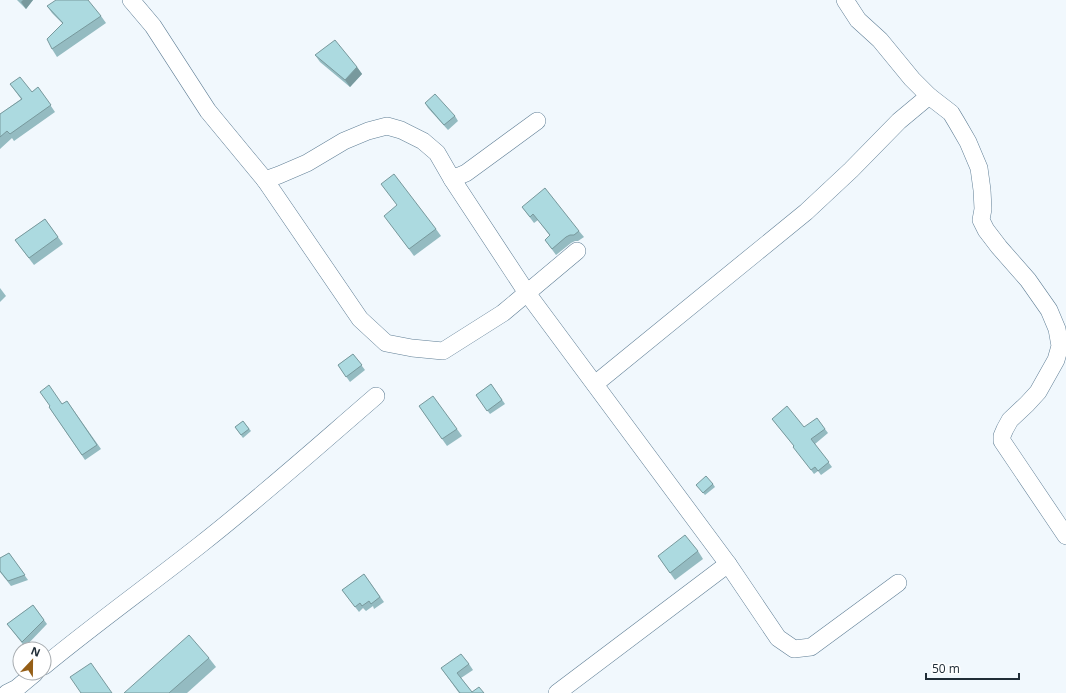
<svg xmlns="http://www.w3.org/2000/svg" width="1066" height="693" viewBox="0 0 1066 693" font-family="'Open Sans',sans-serif">
	<style>
		.lines { fill: none; stroke-linecap: round; stroke-linejoin: round }
		.minor-casing { stroke: #607f96; stroke-width: 18 }
		.minor { stroke: #fff; stroke-width: 17 }
		.wall { fill: #94bbc1 }
		.shaded-wall { fill: #78999d }
		.building { fill: #acdae0; stroke: #78999d }
	</style>
	<rect width="100%" height="100%" fill="#f1f8fd"/>
	<g class="lines">
		<!-- minor casing -->
		<g class="minor-casing">
			<g id="minor">
				<path d="M 131,0 L 153,26 L 208,111 L 265,180 L 279,175 L 307,163 L 344,141 L 368,131 L 387,126 L 401,130 L 423,141 L 437,153 L 452,179 L 466,173 L 537,121"/>
				<path d="M 845,0 L 858,20 L 880,40 L 912,79 L 929,96 L 951,113 L 957,123 L 968,142 L 979,168 L 982,190 L 983,209 L 981,220 L 986,230 L 999,247 L 1028,280 L 1049,310 L 1057,329 L 1060,346 L 1056,360 L 1038,392 L 1027,404 L 1010,420 L 1005,429 L 1002,436 L 1002,441 L 1066,536"/>
				<path d="M 452,179 L 527,293 L 728,564 L 778,638 L 794,649 L 811,647 L 898,583"/>
				<path d="M 265,180 L 360,319 L 386,343 L 412,348 L 443,351 L 503,313 L 577,251"/>
				<path d="M 595,384 L 806,212 L 851,170 L 899,121 L 929,96"/>
				<path d="M 44,666 C 95,624 148,586 200,545 C 260,498 318,446 376,396"/>
				<path d="M 7,693 L 17,688 L 35,673"/>
				<path d="M 557,693 L 728,564"/>
			</g>
		</g>
		<!-- minor -->
		<use href="#minor" class="minor"/>
	</g>
	<!-- wall -->
	<g class="wall">
		<path d="M 17,0 L 33,0 L 26,9 Z"/>
		<path d="M 47,6 L 101,16 L 106,23 L 57,57 L 52,49 L 63,24 L 52,13 Z"/>
		<path d="M 315,55 L 357,67 L 362,74 L 350,87 L 320,62 Z"/>
		<path d="M 10,84 L 32,92 L 38,87 L 55,112 L 14,141 L 12,138 L 0,149 L 0,114 L 21,99 Z"/>
		<path d="M 425,103 L 455,116 L 458,121 L 448,130 L 428,108 Z"/>
		<path d="M 522,207 L 579,231 L 584,237 L 578,241 L 575,241 L 571,243 L 556,255 L 545,240 L 550,236 L 538,220 L 534,223 Z"/>
		<path d="M 45,219 L 63,244 L 34,265 L 15,240 Z"/>
		<path d="M 389,222 L 436,229 L 441,236 L 414,256 Z"/>
		<path d="M 0,288 L 6,296 L 0,302 Z"/>
		<path d="M 353,354 L 365,370 L 350,382 L 338,365 Z"/>
		<path d="M 491,384 L 505,404 L 490,414 L 476,395 Z"/>
		<path d="M 67,401 L 101,449 L 85,460 L 49,407 L 62,404 Z"/>
		<path d="M 419,406 L 457,429 L 462,436 L 447,446 Z"/>
		<path d="M 772,419 L 804,427 L 825,429 L 828,433 L 815,444 L 832,467 L 821,475 L 818,471 L 814,474 L 797,451 L 794,446 Z"/>
		<path d="M 243,421 L 251,431 L 243,438 L 235,427 Z"/>
		<path d="M 713,484 L 715,487 L 705,495 L 698,487 Z"/>
		<path d="M 698,551 L 703,559 L 675,580 L 658,556 Z"/>
		<path d="M 9,553 L 28,580 L 11,586 L 0,572 L 0,558 Z"/>
		<path d="M 364,574 L 384,602 L 374,609 L 373,606 L 366,611 L 363,608 L 359,612 L 342,590 Z"/>
		<path d="M 33,605 L 47,624 L 25,647 L 7,624 Z"/>
		<path d="M 209,658 L 216,667 L 187,693 L 124,693 Z"/>
		<path d="M 469,664 L 473,670 L 461,678 L 472,692 L 459,693 L 441,668 Z"/>
	</g>
	<!-- shaded-wall -->
	<g class="shaded-wall">
		<path d="M 23,0 L 33,0 L 26,9 L 21,2 Z"/>
		<path d="M 357,67 L 362,74 L 350,87 L 345,80 Z"/>
	</g>
	<!-- building -->
	<g class="building">
		<path d="M 56,0 L 88,0 L 101,16 L 52,49 L 47,39 L 63,23 L 47,6 Z"/>
		<path d="M 335,40 L 357,67 L 345,80 L 315,55 Z"/>
		<path d="M 20,77 L 32,92 L 38,87 L 51,105 L 10,134 L 7,131 L 0,137 L 0,114 L 22,99 L 10,84 Z"/>
		<path d="M 435,94 L 455,116 L 444,125 L 425,103 Z"/>
		<path d="M 394,174 L 436,229 L 409,249 L 384,216 L 397,205 L 381,184 Z"/>
		<path d="M 545,188 L 579,231 L 574,235 L 570,235 L 566,237 L 552,249 L 545,240 L 550,235 L 533,214 L 530,217 L 522,207 Z"/>
		<path d="M 45,219 L 58,237 L 29,258 L 15,240 Z"/>
		<path d="M 353,354 L 362,365 L 346,377 L 338,365 Z"/>
		<path d="M 491,384 L 502,400 L 487,411 L 476,395 Z"/>
		<path d="M 49,385 L 62,404 L 67,401 L 97,445 L 82,455 L 49,407 L 50,406 L 40,392 Z"/>
		<path d="M 433,396 L 457,429 L 442,439 L 419,406 Z"/>
		<path d="M 787,406 L 804,427 L 817,418 L 825,429 L 811,439 L 829,462 L 818,471 L 815,467 L 811,470 L 793,447 L 794,446 L 772,419 Z"/>
		<path d="M 243,421 L 249,429 L 241,435 L 235,427 Z"/>
		<path d="M 706,476 L 713,484 L 703,493 L 696,485 Z"/>
		<path d="M 685,535 L 698,551 L 670,573 L 658,556 Z"/>
		<path d="M 9,553 L 25,575 L 8,581 L 0,571 L 0,558 Z"/>
		<path d="M 364,574 L 380,597 L 371,604 L 369,601 L 362,606 L 360,603 L 355,607 L 342,590 Z"/>
		<path d="M 33,605 L 44,620 L 22,642 L 7,624 Z"/>
		<path d="M 189,635 L 209,658 L 169,693 L 124,693 Z"/>
		<path d="M 461,654 L 469,664 L 457,673 L 472,692 L 479,687 L 484,693 L 460,693 L 441,668 Z"/>
		<path d="M 91,663 L 112,693 L 81,693 L 70,677 Z"/>
	</g>
	<!-- north arrow -->
	<g transform="translate(32 661) rotate(22)"><circle r="19" fill="#ffffff" stroke="#a6abaf"/>
	<path d="M0-3L7 15L0 10L-7 15Z" fill="#955e16"/>
	<text y="-6" font-size="11" font-weight="bold" text-anchor="middle" fill="#202d37">N</text>
	</g>
	<!-- scale -->
	<path d="M926 673v6h93v-6" fill="none" stroke="#202d37" stroke-width="2"/>
	<text x="932" y="673" font-size="12" fill="#202d37" stroke="#ffffff" stroke-width="3" paint-order="stroke">50 m</text>
</svg>
